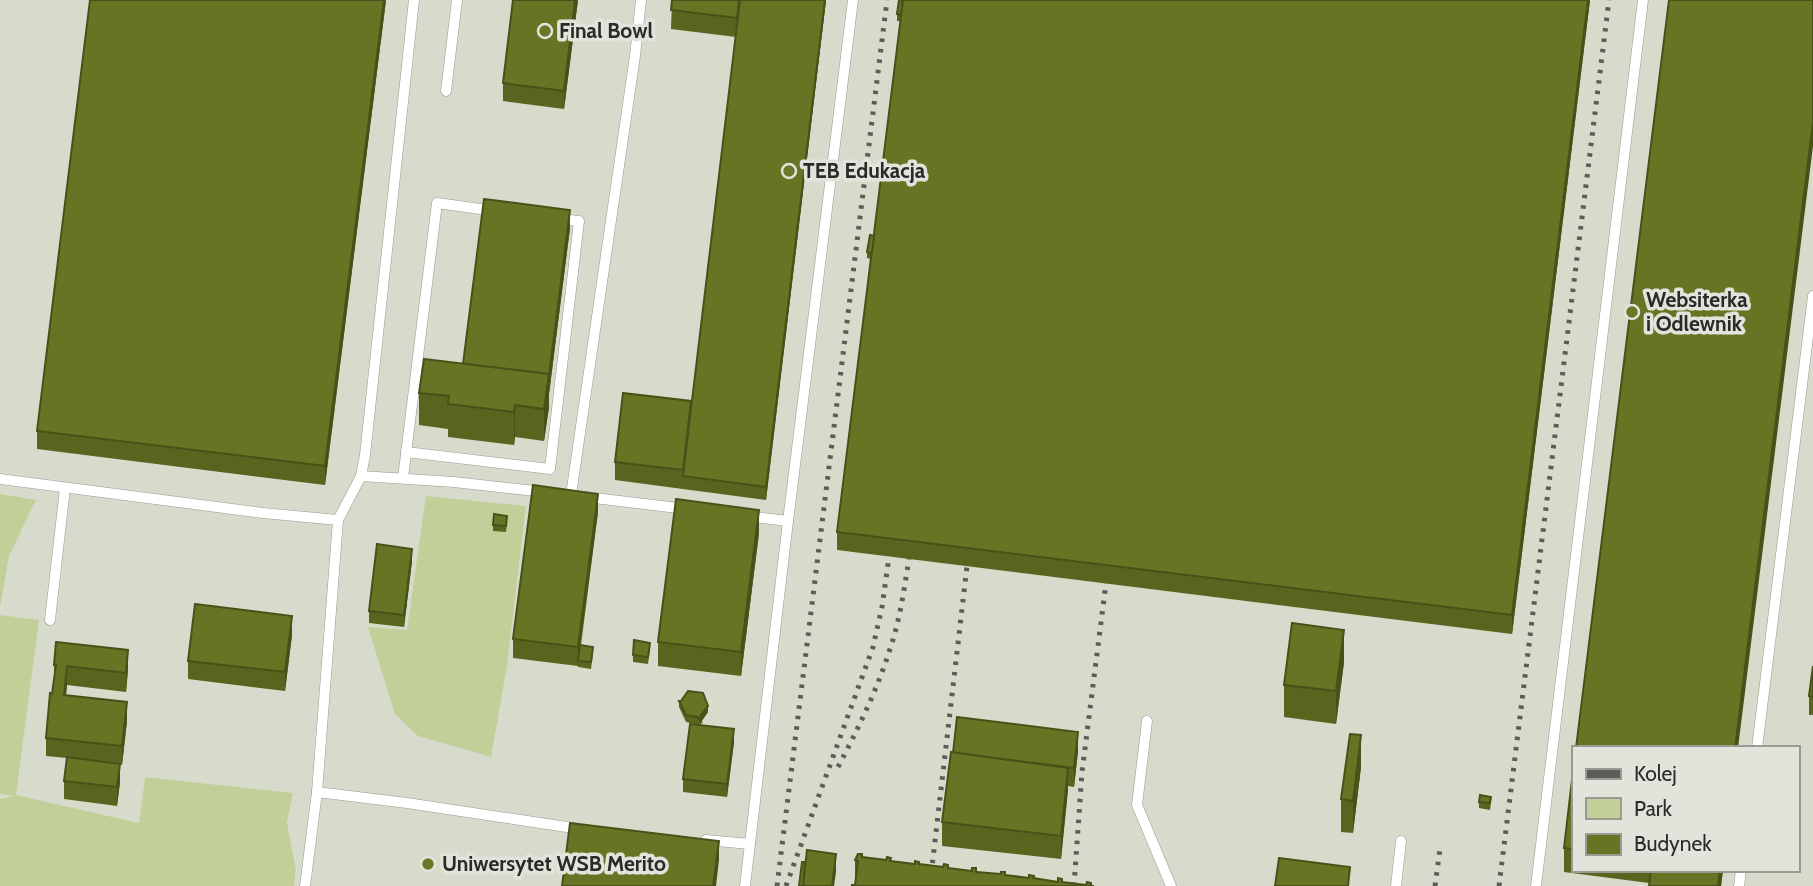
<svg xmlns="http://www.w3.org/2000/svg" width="1813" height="886" viewBox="0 0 1813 886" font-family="Cabin,sans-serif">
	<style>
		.built { fill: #d7dbcc; fill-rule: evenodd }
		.green { fill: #c2cf99 }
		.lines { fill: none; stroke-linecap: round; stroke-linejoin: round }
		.lane-casing { stroke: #979992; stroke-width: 11 }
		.lane { stroke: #fff; stroke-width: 10 }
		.rail { stroke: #5c5d59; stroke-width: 5; stroke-dasharray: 3.5 7; stroke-linecap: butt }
		.wall { fill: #58651e }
		.shaded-wall { fill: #475218 }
		.building { fill: #667523; stroke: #475218; stroke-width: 2 }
		.poi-dot { fill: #6a7927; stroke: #e2e4dc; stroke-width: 2.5 }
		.labels { text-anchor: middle; stroke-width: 7; stroke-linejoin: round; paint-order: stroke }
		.poi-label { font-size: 21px; font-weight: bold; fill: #2a2b28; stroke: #e2e4dc; text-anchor: start }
	</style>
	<rect width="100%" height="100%" fill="#e2e4dc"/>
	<!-- built -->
	<path class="built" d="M 0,0 L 1813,0 L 1813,886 L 294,886 L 296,870 L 287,822 L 293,793 L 145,777 L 140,823 L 16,796 L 0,799 ZM 1573,748 L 1797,748 L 1797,870 L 1573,870 Z"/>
	<!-- green -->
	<g class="green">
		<path d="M 0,494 L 36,500 L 9,556 L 0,607 Z"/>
		<path d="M 426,496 L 526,506 L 507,666 L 491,757 L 418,736 L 395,714 L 368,627 L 407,630 Z"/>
		<path d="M 0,615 L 39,620 L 16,795 L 139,823 L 145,777 L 293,793 L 287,822 L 296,870 L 294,886 L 0,886 L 0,799 L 14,796 L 0,794 Z"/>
	</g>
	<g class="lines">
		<!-- lane casing -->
		<g class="lane-casing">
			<g id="lane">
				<path d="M 446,91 L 457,0"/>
				<path d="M 406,452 L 550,469 L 579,221 L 559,219"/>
				<path d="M 361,476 L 454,482 L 544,492"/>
				<path d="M 403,478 L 437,203 L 495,211"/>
				<path d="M 0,479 L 263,513 L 338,520 L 317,792 L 407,803 L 580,829"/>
				<path d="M 571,495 L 635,56 L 641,0"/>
				<path d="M 586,497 L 686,509"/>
				<path d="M 746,516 L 788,521"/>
				<path d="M 338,520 L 361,476 L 365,455 L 414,0"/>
				<path d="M 50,620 L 65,488"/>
				<path d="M 1147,721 L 1137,805 L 1171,886"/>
				<path d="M 1757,748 L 1813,296"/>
				<path d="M 706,840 L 750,844"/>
				<path d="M 305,886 L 317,792"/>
				<path d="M 745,886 L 788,521 L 853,0"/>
				<path d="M 1396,886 L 1401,841"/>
				<path d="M 1536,886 L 1643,0"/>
				<path d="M 1739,886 L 1741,870"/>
			</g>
		</g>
		<!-- lane -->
		<use href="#lane" class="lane"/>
		<!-- rail -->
		<g class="rail">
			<path d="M 838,767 C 858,729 877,690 890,649 C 900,620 904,589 909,559"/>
			<path d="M 930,884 L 967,566"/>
			<path d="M 777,886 L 887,0"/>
			<path d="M 786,886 L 873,647 L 882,607 L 889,557"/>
			<path d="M 1074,886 L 1082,772 L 1106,583"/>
			<path d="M 1435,886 L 1440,849"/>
			<path d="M 1499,886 L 1609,0"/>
		</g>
	</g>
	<!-- wall -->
	<g class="wall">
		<path d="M 386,0 L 325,485 L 37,449 L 37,431 Z"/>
		<path d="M 578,0 L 564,109 L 503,101 L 503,83 Z"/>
		<path d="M 672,0 L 826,0 L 766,500 L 615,480 L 615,462 L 691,408 L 736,37 L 671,29 Z"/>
		<path d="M 1590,0 L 1512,634 L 837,550 L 837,532 L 871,259 L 867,258 L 867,252 L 874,236 L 900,21 L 897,21 L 897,14 Z"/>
		<path d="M 570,228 L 549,394 L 549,407 L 544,441 L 515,437 L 514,445 L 448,437 L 448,429 L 419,425 L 419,393 L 463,364 Z"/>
		<path d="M 598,512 L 581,645 L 593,653 L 591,669 L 578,667 L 578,666 L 513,658 L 513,639 Z"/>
		<path d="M 507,522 L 506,532 L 493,531 L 493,525 Z"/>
		<path d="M 759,533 L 741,676 L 658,666 L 658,642 Z"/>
		<path d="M 412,561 L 404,627 L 369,623 L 369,611 Z"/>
		<path d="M 292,635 L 285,691 L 188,679 L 188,661 Z"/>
		<path d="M 650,649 L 648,664 L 633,662 L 633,655 Z"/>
		<path d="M 1344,662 L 1336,724 L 1284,717 L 1284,685 Z"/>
		<path d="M 54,665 L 128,669 L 126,692 L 67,685 L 66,695 L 127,721 L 122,765 L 120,764 L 120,782 L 117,806 L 64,799 L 64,781 L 67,758 L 46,756 L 46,738 L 54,683 Z"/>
		<path d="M 1813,666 L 1813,715 L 1809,715 L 1809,696 Z"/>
		<path d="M 679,701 L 708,712 L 701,722 L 701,725 L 734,742 L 727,797 L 683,792 L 683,779 L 698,725 L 686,722 L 679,707 Z"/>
		<path d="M 1078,751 L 1074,787 L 1068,786 L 1061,859 L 942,846 L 942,822 Z"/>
		<path d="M 1361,767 L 1353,833 L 1341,832 L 1341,799 Z"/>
		<path d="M 1573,771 L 1573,870 L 1723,870 L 1721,886 L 1649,886 L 1649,883 L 1564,872 L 1564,848 Z"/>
		<path d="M 1479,802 L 1491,803 L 1490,810 L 1479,808 Z"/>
		<path d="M 862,857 L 1062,882 L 1091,886 L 855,885 L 855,860 Z"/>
	</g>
	<!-- shaded-wall -->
	<g class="shaded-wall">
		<path d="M 384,0 L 386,0 L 325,485 L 325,466 Z"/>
		<path d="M 575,0 L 578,0 L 564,109 L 564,91 Z"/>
		<path d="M 825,0 L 826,0 L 766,500 L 766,487 Z"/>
		<path d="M 1588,0 L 1590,0 L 1512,634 L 1512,615 Z"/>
		<path d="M 1813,122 L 1813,146 L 1738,748 L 1735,748 Z"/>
		<path d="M 570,210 L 570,228 L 549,394 L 549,407 L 544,441 L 544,409 Z"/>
		<path d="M 515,405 L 515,437 L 514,445 L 514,412 Z"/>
		<path d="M 598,494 L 598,512 L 578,661 L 578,647 Z"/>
		<path d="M 759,510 L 759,533 L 741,676 L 741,652 Z"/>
		<path d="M 412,549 L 412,561 L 404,627 L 404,615 Z"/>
		<path d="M 292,616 L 292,635 L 285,691 L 285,672 Z"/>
		<path d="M 1344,630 L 1344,662 L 1336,724 L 1336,691 Z"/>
		<path d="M 128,650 L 128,669 L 126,692 L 126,673 Z"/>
		<path d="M 67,666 L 67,685 L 64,713 L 64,695 Z"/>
		<path d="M 127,702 L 127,721 L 122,765 L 122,746 Z"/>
		<path d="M 708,706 L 708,712 L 701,722 L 700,716 Z"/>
		<path d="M 734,729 L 734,742 L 727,797 L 727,784 Z"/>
		<path d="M 1078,732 L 1078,751 L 1074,787 L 1074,768 Z"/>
		<path d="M 1361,735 L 1361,767 L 1353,833 L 1353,801 Z"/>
		<path d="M 120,764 L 120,782 L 117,806 L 117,787 Z"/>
		<path d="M 1068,768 L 1068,791 L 1061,859 L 1061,836 Z"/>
		<path d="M 719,841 L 719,860 L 716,886 L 713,886 Z"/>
		<path d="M 836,854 L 836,872 L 834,886 L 832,886 Z"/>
		<path d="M 1720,870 L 1723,870 L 1721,886 L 1718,886 Z"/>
	</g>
	<!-- building -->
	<g class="building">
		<path d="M 90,0 L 384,0 L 325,466 L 37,431 Z"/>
		<path d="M 513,0 L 575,0 L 564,91 L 503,83 Z"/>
		<path d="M 672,0 L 739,0 L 737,18 L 671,10 Z"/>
		<path d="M 740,0 L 825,0 L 766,487 L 683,476 Z"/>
		<path d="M 899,0 L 903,0 L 901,15 L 897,14 Z"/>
		<path d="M 903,0 L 1588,0 L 1512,615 L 837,532 Z"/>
		<path d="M 1669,0 L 1813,0 L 1813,122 L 1735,748 L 1576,748 Z"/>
		<path d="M 484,199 L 570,210 L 549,376 L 549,374 L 463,364 Z"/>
		<path d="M 870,235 L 874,236 L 872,253 L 867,252 Z"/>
		<path d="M 424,359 L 549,374 L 544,409 L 515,405 L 514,412 L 448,404 L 449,396 L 419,393 Z"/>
		<path d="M 623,393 L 691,401 L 683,470 L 615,462 Z"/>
		<path d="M 533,485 L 598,494 L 578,647 L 513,639 Z"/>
		<path d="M 676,499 L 759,510 L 741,652 L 658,642 Z"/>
		<path d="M 494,514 L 507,516 L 506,526 L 493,525 Z"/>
		<path d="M 377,544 L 412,549 L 404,615 L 369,611 Z"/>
		<path d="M 195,604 L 292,616 L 285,672 L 188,661 Z"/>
		<path d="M 1292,623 L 1344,630 L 1336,691 L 1284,685 Z"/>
		<path d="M 634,640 L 650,643 L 648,657 L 633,655 Z"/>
		<path d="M 56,642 L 128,650 L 126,673 L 67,666 L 64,695 L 127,702 L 122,746 L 46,738 L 50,693 L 52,694 L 56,665 L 54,665 Z"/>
		<path d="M 580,645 L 593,647 L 591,662 L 578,661 Z"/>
		<path d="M 1813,666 L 1813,697 L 1809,696 Z"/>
		<path d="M 688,691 L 703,693 L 708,706 L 700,716 L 701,721 L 697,717 L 686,715 L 679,701 L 681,701 Z"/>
		<path d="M 957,717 L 1078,732 L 1074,768 L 953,753 Z"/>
		<path d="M 690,724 L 734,729 L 727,784 L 683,779 Z"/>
		<path d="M 1350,734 L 1361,735 L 1353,801 L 1341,799 Z"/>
		<path d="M 951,752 L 1068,768 L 1061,836 L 942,822 Z"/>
		<path d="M 67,757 L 120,764 L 117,787 L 64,781 Z"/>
		<path d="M 1573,771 L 1573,849 L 1564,848 Z"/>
		<path d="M 1480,795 L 1491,797 L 1490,803 L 1479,802 Z"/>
		<path d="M 570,823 L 719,841 L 713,886 L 562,886 Z"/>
		<path d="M 807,850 L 836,854 L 832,886 L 803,886 Z"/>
		<path d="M 858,854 L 862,854 L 862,857 L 886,860 L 887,857 L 891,858 L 890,861 L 915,864 L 915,861 L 919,862 L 919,864 L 943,867 L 944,864 L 948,865 L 948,868 L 972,871 L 972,868 L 976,868 L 976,872 L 1001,874 L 1001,872 L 1005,872 L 1005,875 L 1029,878 L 1029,875 L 1034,876 L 1033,878 L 1058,882 L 1058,878 L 1062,879 L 1062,882 L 1086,885 L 1087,882 L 1091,883 L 1091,886 L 1094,886 L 852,886 L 852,885 L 855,885 L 858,861 L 855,860 Z"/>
		<path d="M 1279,858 L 1350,867 L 1348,886 L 1275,886 Z"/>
		<path d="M 802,862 L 805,862 L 803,886 L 799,886 Z"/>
		<path d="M 1651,870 L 1720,870 L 1718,886 L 1649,886 Z"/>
	</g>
	<!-- markers -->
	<g class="poi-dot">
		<circle cx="545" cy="31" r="7"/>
		<circle cx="789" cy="171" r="7"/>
		<circle cx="1632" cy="312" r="7"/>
		<circle cx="428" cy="864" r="7"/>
	</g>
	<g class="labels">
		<!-- poi labels -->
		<g class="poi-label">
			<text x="559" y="38">Final Bowl</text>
			<text x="803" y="178">TEB Edukacja</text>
			<text x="1646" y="307">Websiterka<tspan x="1646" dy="24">i Odlewnik</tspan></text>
			<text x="442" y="871">Uniwersytet WSB Merito</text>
		</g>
	</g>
	<!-- legend -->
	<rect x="1572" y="746" width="228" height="126" fill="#e2e4dc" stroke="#989a94" stroke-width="2"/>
	<rect x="1586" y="769" width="35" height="10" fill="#5c5d59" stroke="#989a94" stroke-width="2"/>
	<text x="1634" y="781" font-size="21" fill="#2a2b28">Kolej</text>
	<rect x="1586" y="798" width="35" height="21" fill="#c2cf99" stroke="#989a94" stroke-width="2"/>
	<text x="1634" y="816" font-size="21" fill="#2a2b28">Park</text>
	<rect x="1586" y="834" width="35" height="21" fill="#667523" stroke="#989a94" stroke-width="2"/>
	<text x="1634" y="851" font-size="21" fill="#2a2b28">Budynek</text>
</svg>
